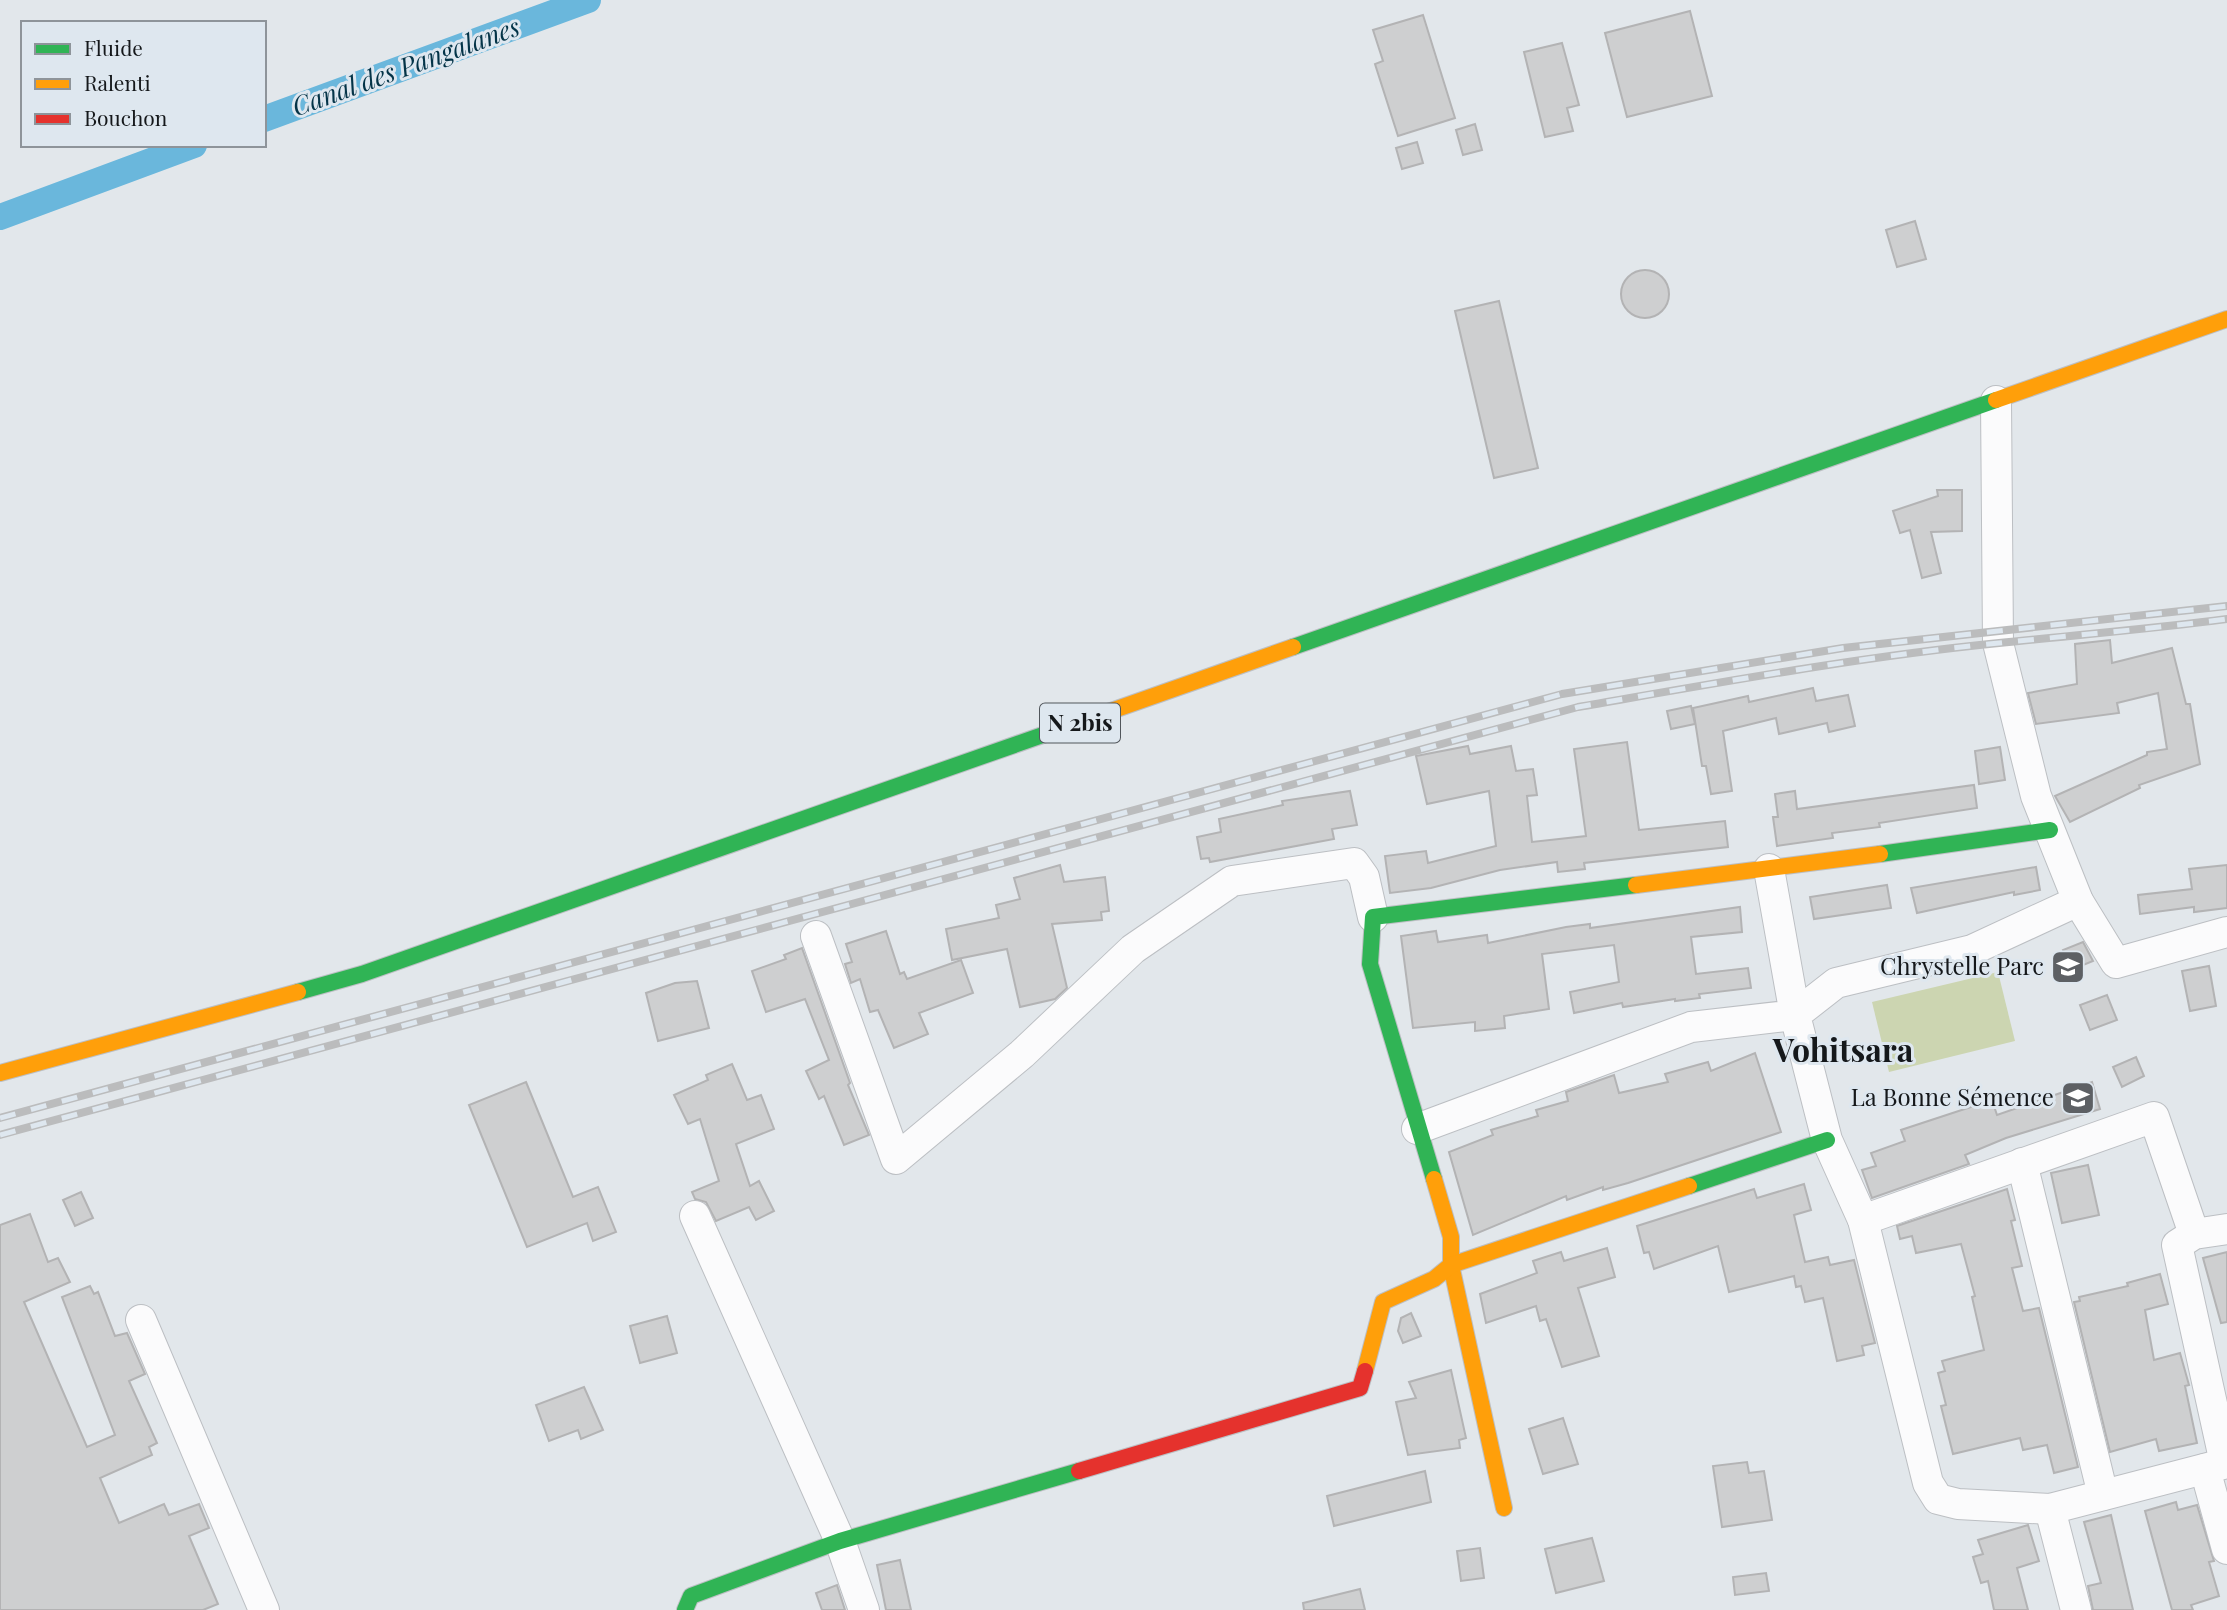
<svg xmlns="http://www.w3.org/2000/svg" width="2227" height="1610" viewBox="0 0 2227 1610" font-family="'Playfair Display',serif">
	<style>
		.green { fill: #ccd5b1 }
		.lines { fill: none; stroke-linecap: round; stroke-linejoin: round }
		.canal { stroke: #6ab7dc; stroke-width: 26 }
		.building { fill: #cecfd0; stroke: #b3b3b4; stroke-width: 2 }
		.street-casing { stroke: #bcbfc3; stroke-width: 32 }
		.fast-casing { stroke: #bcbfc3; stroke-width: 18 }
		.slow-casing { stroke: #bcbfc3; stroke-width: 18 }
		.jam-casing { stroke: #bcbfc3; stroke-width: 18 }
		.street { stroke: #fbfbfc; stroke-width: 30 }
		.fast { stroke: #30b455; stroke-width: 16 }
		.slow { stroke: #ff9f0a; stroke-width: 16 }
		.jam { stroke: #e5322d; stroke-width: 16 }
		.rail-casing { stroke: #bbbcbd; stroke-width: 8 }
		.rail { stroke: #dee7ef; stroke-width: 5; stroke-dasharray: 16; stroke-linecap: butt }
		.labels { text-anchor: middle; stroke-width: 6; stroke-linejoin: round; paint-order: stroke }
		.shield { fill: #dee7ef; stroke: #51565b; stroke-width: 2 }
		.shield-label { font-size: 23px; font-weight: bold; fill: #15181b }
		.poi-label { font-size: 24px; fill: #15181b; stroke: #dee7ef; text-anchor: end }
		.water-label { font-size: 26px; font-style: italic; fill: #043448; stroke: #dee7ef }
		.district-label { font-size: 32px; font-weight: bold; fill: #15181b; stroke: #dee7ef }
	</style>
	<rect width="100%" height="100%" fill="#e2e7eb"/>
	<!-- green -->
	<path class="green" d="M 1998,972 L 2015,1041 L 1889,1072 L 1872,1002 Z"/>
	<g class="lines">
		<!-- canal -->
		<g class="canal">
			<path d="M 264,119 L 588,0"/>
			<path d="M 0,217 L 194,145"/>
		</g>
	</g>
	<!-- building -->
	<g class="building">
		<path d="M 1690,11 L 1712,96 L 1627,117 L 1605,33 Z"/>
		<path d="M 1423,15 L 1455,118 L 1398,136 L 1375,64 L 1383,61 L 1373,30 Z"/>
		<path d="M 1562,43 L 1579,105 L 1567,108 L 1573,131 L 1545,137 L 1524,52 Z"/>
		<path d="M 1475,124 L 1482,150 L 1463,155 L 1456,130 Z"/>
		<path d="M 1417,142 L 1423,163 L 1402,169 L 1396,148 Z"/>
		<path d="M 1915,221 L 1926,259 L 1897,267 L 1886,230 Z"/>
		<circle cx="1645" cy="294" r="24"/>
		<path d="M 1499,301 L 1538,468 L 1494,478 L 1455,311 Z"/>
		<path d="M 1937,490 L 1962,490 L 1962,531 L 1931,532 L 1941,573 L 1922,578 L 1910,530 L 1900,533 L 1893,511 L 1938,496 Z"/>
		<path d="M 2110,640 L 2112,663 L 2172,648 L 2186,704 L 2190,704 L 2200,764 L 2139,785 L 2140,788 L 2070,822 L 2055,796 L 2147,755 L 2147,752 L 2167,749 L 2158,693 L 2117,703 L 2119,713 L 2036,724 L 2028,693 L 2077,684 L 2075,644 Z"/>
		<path d="M 1813,688 L 1816,701 L 1848,695 L 1855,726 L 1829,732 L 1827,723 L 1779,734 L 1776,718 L 1723,731 L 1732,791 L 1711,794 L 1706,766 L 1702,766 L 1693,708 L 1748,696 L 1749,702 Z"/>
		<path d="M 1691,706 L 1695,724 L 1671,729 L 1667,711 Z"/>
		<path d="M 1627,742 L 1639,830 L 1725,821 L 1728,847 L 1584,863 L 1585,869 L 1558,872 L 1557,862 L 1500,870 L 1431,888 L 1390,893 L 1385,856 L 1426,851 L 1428,863 L 1496,846 L 1489,791 L 1427,804 L 1416,756 L 1468,746 L 1470,754 L 1511,746 L 1516,771 L 1533,769 L 1537,795 L 1527,796 L 1532,842 L 1586,836 L 1574,749 Z"/>
		<path d="M 2000,747 L 2005,780 L 1979,784 L 1975,751 Z"/>
		<path d="M 1974,785 L 1977,808 L 1879,823 L 1880,827 L 1832,833 L 1833,838 L 1777,846 L 1773,817 L 1778,817 L 1775,794 L 1795,791 L 1797,809 Z"/>
		<path d="M 1350,791 L 1357,825 L 1332,829 L 1334,839 L 1210,862 L 1209,858 L 1201,859 L 1197,837 L 1221,832 L 1219,819 L 1283,805 L 1282,801 Z"/>
		<path d="M 1060,865 L 1064,882 L 1105,877 L 1109,911 L 1101,912 L 1102,920 L 1052,924 L 1067,988 L 1055,999 L 1020,1007 L 1007,949 L 952,960 L 946,929 L 999,918 L 996,905 L 1020,899 L 1014,878 Z"/>
		<path d="M 2227,865 L 2227,908 L 2194,912 L 2194,907 L 2140,914 L 2138,895 L 2192,889 L 2189,869 Z"/>
		<path d="M 2036,867 L 2040,890 L 2014,895 L 2014,892 L 1917,913 L 1911,888 Z"/>
		<path d="M 1887,885 L 1891,908 L 1814,919 L 1810,897 Z"/>
		<path d="M 1740,907 L 1742,932 L 1691,937 L 1696,974 L 1748,968 L 1751,988 L 1699,994 L 1700,998 L 1675,1001 L 1675,999 L 1623,1007 L 1622,1003 L 1574,1013 L 1570,992 L 1619,982 L 1614,945 L 1542,954 L 1549,1009 L 1504,1016 L 1505,1028 L 1475,1031 L 1475,1022 L 1413,1028 L 1401,936 L 1436,931 L 1438,942 L 1487,935 L 1488,943 L 1566,927 L 1590,924 L 1590,928 Z"/>
		<path d="M 886,931 L 900,974 L 904,972 L 907,979 L 961,960 L 973,993 L 919,1013 L 928,1034 L 894,1048 L 878,1010 L 870,1012 L 860,979 L 851,983 L 845,964 L 852,962 L 846,944 Z"/>
		<path d="M 2083,942 L 2093,961 L 2071,970 L 2063,950 Z"/>
		<path d="M 802,948 L 850,1083 L 848,1085 L 869,1135 L 844,1145 L 824,1096 L 819,1099 L 806,1071 L 829,1060 L 805,999 L 766,1012 L 752,971 L 786,959 L 784,955 Z"/>
		<path d="M 2209,966 L 2216,1006 L 2190,1011 L 2182,971 Z"/>
		<path d="M 697,981 L 709,1028 L 658,1041 L 646,993 L 675,983 Z"/>
		<path d="M 2107,995 L 2117,1020 L 2090,1030 L 2080,1005 Z"/>
		<path d="M 1755,1053 L 1781,1132 L 1628,1183 L 1603,1190 L 1603,1187 L 1567,1200 L 1566,1196 L 1473,1235 L 1449,1152 L 1493,1135 L 1491,1130 L 1538,1116 L 1536,1110 L 1568,1101 L 1566,1092 L 1614,1075 L 1619,1093 L 1668,1082 L 1665,1074 L 1708,1062 L 1711,1071 Z"/>
		<path d="M 2136,1057 L 2144,1076 L 2122,1087 L 2113,1067 Z"/>
		<path d="M 732,1064 L 747,1100 L 761,1095 L 774,1129 L 736,1144 L 750,1186 L 759,1181 L 774,1211 L 756,1220 L 749,1207 L 716,1221 L 706,1202 L 695,1199 L 692,1192 L 719,1181 L 700,1119 L 688,1124 L 674,1095 L 708,1080 L 706,1075 Z"/>
		<path d="M 526,1082 L 573,1197 L 598,1187 L 616,1232 L 593,1241 L 587,1223 L 527,1247 L 469,1105 Z"/>
		<path d="M 2092,1082 L 2100,1109 L 2006,1138 L 1965,1155 L 1969,1164 L 1872,1198 L 1862,1170 L 1876,1166 L 1871,1153 L 1905,1141 L 1901,1130 L 1992,1100 L 1997,1115 Z"/>
		<path d="M 2088,1165 L 2099,1215 L 2062,1223 L 2051,1173 Z"/>
		<path d="M 1804,1184 L 1811,1210 L 1794,1215 L 1805,1262 L 1828,1257 L 1830,1265 L 1854,1260 L 1875,1343 L 1862,1346 L 1864,1355 L 1837,1361 L 1823,1298 L 1805,1302 L 1801,1286 L 1796,1287 L 1794,1276 L 1729,1292 L 1718,1246 L 1654,1269 L 1649,1252 L 1644,1253 L 1637,1226 L 1754,1189 L 1757,1198 Z"/>
		<path d="M 2007,1189 L 2015,1220 L 2011,1221 L 2022,1266 L 2012,1268 L 2023,1311 L 2039,1308 L 2078,1467 L 2054,1473 L 2047,1445 L 2023,1450 L 2020,1438 L 1953,1454 L 1941,1406 L 1946,1405 L 1938,1373 L 1945,1371 L 1942,1361 L 1984,1350 L 1972,1297 L 1975,1296 L 1961,1244 L 1916,1253 L 1912,1236 L 1900,1239 L 1897,1226 Z"/>
		<path d="M 81,1192 L 93,1218 L 75,1226 L 63,1200 Z"/>
		<path d="M 30,1214 L 48,1262 L 58,1258 L 70,1282 L 24,1302 L 87,1447 L 115,1435 L 62,1297 L 90,1286 L 94,1294 L 98,1292 L 115,1336 L 127,1333 L 145,1374 L 129,1381 L 157,1443 L 149,1447 L 152,1455 L 100,1478 L 119,1523 L 164,1504 L 169,1515 L 199,1504 L 209,1528 L 189,1536 L 218,1604 L 203,1610 L 0,1610 L 0,1225 Z"/>
		<path d="M 1607,1248 L 1615,1277 L 1578,1288 L 1599,1356 L 1562,1367 L 1546,1319 L 1540,1321 L 1536,1306 L 1486,1323 L 1480,1294 L 1537,1273 L 1533,1261 L 1561,1252 L 1564,1261 Z"/>
		<path d="M 2227,1252 L 2227,1322 L 2221,1323 L 2203,1258 Z"/>
		<path d="M 2160,1274 L 2168,1304 L 2145,1310 L 2154,1360 L 2180,1353 L 2189,1385 L 2185,1386 L 2197,1443 L 2159,1451 L 2156,1439 L 2110,1452 L 2074,1302 L 2080,1301 L 2079,1297 L 2128,1286 L 2127,1283 Z"/>
		<path d="M 1411,1313 L 1421,1336 L 1403,1343 L 1398,1331 L 1401,1318 Z"/>
		<path d="M 667,1316 L 677,1353 L 640,1363 L 630,1326 Z"/>
		<path d="M 1451,1370 L 1466,1438 L 1459,1440 L 1460,1448 L 1408,1455 L 1396,1402 L 1416,1398 L 1409,1382 Z"/>
		<path d="M 584,1387 L 603,1430 L 581,1439 L 578,1430 L 549,1441 L 536,1405 Z"/>
		<path d="M 1563,1418 L 1578,1464 L 1543,1474 L 1529,1429 Z"/>
		<path d="M 1747,1462 L 1749,1473 L 1764,1471 L 1772,1520 L 1722,1527 L 1713,1466 Z"/>
		<path d="M 1425,1471 L 1431,1502 L 1334,1526 L 1327,1496 Z"/>
		<path d="M 2176,1502 L 2178,1510 L 2197,1505 L 2214,1561 L 2209,1562 L 2219,1596 L 2191,1605 L 2193,1610 L 2172,1610 L 2145,1511 Z"/>
		<path d="M 2111,1515 L 2133,1610 L 2093,1610 L 2088,1586 L 2101,1583 L 2084,1522 Z"/>
		<path d="M 2028,1525 L 2039,1561 L 2017,1568 L 2028,1610 L 1994,1610 L 1988,1581 L 1981,1583 L 1973,1557 L 1983,1554 L 1978,1540 Z"/>
		<path d="M 1592,1538 L 1604,1581 L 1556,1593 L 1545,1549 Z"/>
		<path d="M 1480,1548 L 1484,1578 L 1461,1581 L 1457,1551 Z"/>
		<path d="M 900,1560 L 911,1610 L 886,1610 L 877,1565 Z"/>
		<path d="M 1766,1573 L 1769,1591 L 1735,1595 L 1733,1577 Z"/>
		<path d="M 837,1585 L 845,1610 L 822,1610 L 816,1593 Z"/>
		<path d="M 1360,1589 L 1365,1610 L 1304,1610 L 1303,1603 Z"/>
	</g>
	<g class="lines">
		<!-- street casing -->
		<g class="street-casing">
			<g id="street">
				<path d="M 1996,401 L 1998,643 L 2036,796 L 2078,901 L 2116,963 L 2227,932"/>
				<path d="M 2078,901 L 1972,950 L 1836,983 L 1795,1015 L 1827,1140 L 1863,1220 L 1928,1483 L 1938,1499 L 1958,1504 L 2050,1509 L 2227,1463"/>
				<path d="M 816,936 L 896,1159 L 1022,1054 L 1133,949 L 1232,881 L 1354,863 L 1364,877 L 1373,917"/>
				<path d="M 1417,1129 L 1691,1027 L 1795,1015 L 1769,869"/>
				<path d="M 2022,1163 L 2103,1495"/>
				<path d="M 695,1216 L 840,1541 L 864,1610"/>
				<path d="M 1863,1220 L 2154,1117 L 2194,1234"/>
				<path d="M 141,1320 L 264,1610"/>
				<path d="M 2225,1463 L 2177,1245 L 2194,1234 L 2227,1229"/>
				<path d="M 2205,1469 L 2227,1549"/>
				<path d="M 2050,1509 L 2076,1610"/>
			</g>
		</g>
		<!-- fast casing -->
		<g class="fast-casing">
			<g id="fast">
				<path d="M 1293,647 L 1996,400"/>
				<path d="M 1880,854 L 2050,830"/>
				<path d="M 298,992 L 362,974 L 1074,724"/>
				<path d="M 1434,1179 L 1370,964 L 1373,917 L 1636,885"/>
				<path d="M 1689,1186 L 1827,1140"/>
				<path d="M 685,1610 L 691,1596 L 840,1541 L 1079,1471"/>
			</g>
		</g>
		<!-- slow casing -->
		<g class="slow-casing">
			<g id="slow">
				<path d="M 1996,400 L 2227,319"/>
				<path d="M 1074,724 L 1293,647"/>
				<path d="M 1636,885 L 1880,854"/>
				<path d="M 0,1073 L 298,992"/>
				<path d="M 1434,1179 L 1451,1237 L 1451,1265 L 1504,1508"/>
				<path d="M 1365,1371 L 1383,1302 L 1434,1279 L 1451,1265 L 1689,1186"/>
			</g>
		</g>
		<!-- jam casing -->
		<g class="jam-casing">
			<path id="jam" d="M 1079,1471 L 1360,1388 L 1365,1371"/>
		</g>
		<!-- street -->
		<use href="#street" class="street"/>
		<!-- fast -->
		<use href="#fast" class="fast"/>
		<!-- slow -->
		<use href="#slow" class="slow"/>
		<!-- jam -->
		<use href="#jam" class="jam"/>
		<!-- rail casing -->
		<g class="rail-casing">
			<g id="rail">
				<path d="M 0,1118 L 1562,694 L 1843,648 L 2227,606"/>
				<path d="M 0,1135 L 1578,707 C 1717,683 1858,657 1999,643 C 2075,635 2151,629 2227,619"/>
			</g>
		</g>
		<!-- rail -->
		<use href="#rail" class="rail"/>
	</g>
	<!-- icons -->
	<defs>
		<g id="school-square" transform="scale(1.75)"><rect x="-9" y="-9" width="18" height="18" rx="4" fill="#5d6064" stroke="#dee7ef"/><path d="M0-5L7-2L0 1L-7-2ZM-4 1L0 2.5L4 1V4Q0 6-4 4Z" fill="#fff"/></g>
	</defs>
	<g fill-rule="evenodd">
		<use href="#school-square" x="2068" y="967"/>
		<use href="#school-square" x="2078" y="1098"/>
	</g>
	<g class="labels">
		<!-- shield labels -->
		<rect class="shield" x="1040" y="703.5" width="80" height="39" rx="5"/>
		<g class="shield-label">
			<text x="1080" y="731">N 2bis</text>
		</g>
		<!-- poi labels -->
		<g class="poi-label">
			<text x="2044" y="975">Chrystelle Parc</text>
			<text x="2054" y="1106">La Bonne Sémence</text>
		</g>
		<!-- water labels -->
		<g class="water-label">
			<text transform="translate(406 67) rotate(-20)" y="9">Canal des Pangalanes</text>
		</g>
		<!-- district labels -->
		<g class="district-label">
			<text x="1843" y="1062">Vohitsara</text>
		</g>
	</g>
	<!-- legend -->
	<rect x="21" y="21" width="245" height="126" fill="#dee7ef" stroke="#8e949a" stroke-width="2"/>
	<rect x="35" y="44" width="35" height="10" fill="#30b455" stroke="#8e949a" stroke-width="2"/>
	<text x="84" y="56" font-size="21" fill="#15181b">Fluide</text>
	<rect x="35" y="79" width="35" height="10" fill="#ff9f0a" stroke="#8e949a" stroke-width="2"/>
	<text x="84" y="91" font-size="21" fill="#15181b">Ralenti</text>
	<rect x="35" y="114" width="35" height="10" fill="#e5322d" stroke="#8e949a" stroke-width="2"/>
	<text x="84" y="126" font-size="21" fill="#15181b">Bouchon</text>
</svg>
